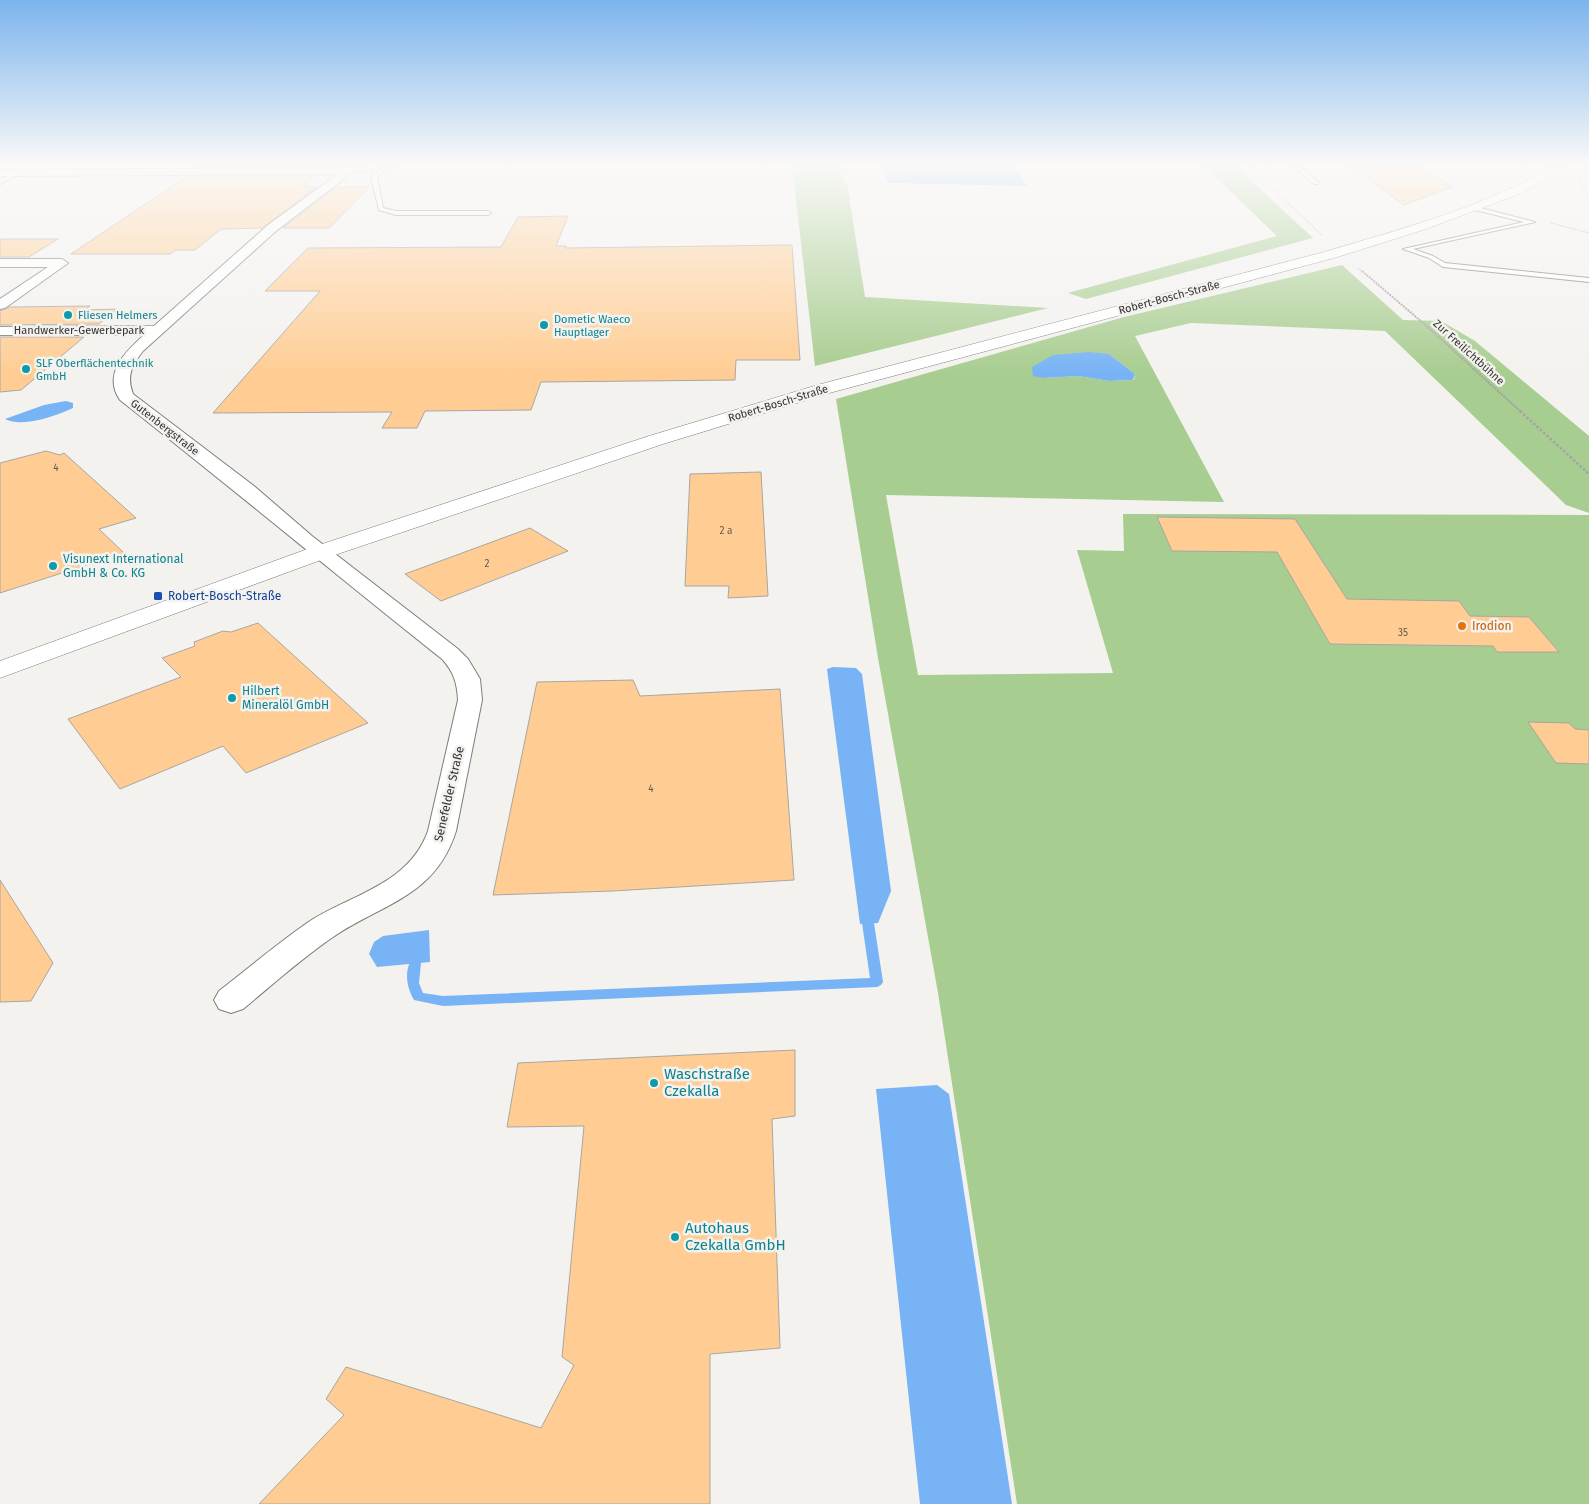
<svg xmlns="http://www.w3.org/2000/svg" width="1589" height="1504" viewBox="0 0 1589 1504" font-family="'Fira Sans',sans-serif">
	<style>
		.green { fill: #a8cd90; fill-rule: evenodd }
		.water { fill: #77b3f5 }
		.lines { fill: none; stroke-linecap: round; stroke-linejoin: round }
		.stream { fill: #77b3f5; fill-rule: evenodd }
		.building { fill: #ffcd94; stroke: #a8a6a3 }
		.service-casing { stroke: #7d7d7a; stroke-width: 2 }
		.minor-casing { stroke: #7d7d7a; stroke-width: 2 }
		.tertiary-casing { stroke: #7d7d7a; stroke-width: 1 }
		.path-far2 { stroke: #a4a3a1; stroke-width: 1; stroke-dasharray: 2 1; stroke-linecap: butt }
		.path-far1 { stroke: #a4a3a1; stroke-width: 2; stroke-dasharray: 2 1; stroke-linecap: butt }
		.path { stroke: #a4a3a1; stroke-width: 2.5; stroke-dasharray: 2.5 2; stroke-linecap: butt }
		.service { fill: #fff; fill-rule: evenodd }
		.minor { fill: #fff; fill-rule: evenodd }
		.tertiary { fill: #fff; fill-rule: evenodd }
		.culture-dot { fill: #0f9aa8; stroke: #f3f2ef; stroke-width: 2 }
		.transit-dot { fill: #1a4fb4; stroke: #f3f2ef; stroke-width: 2 }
		.food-dot { fill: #e8710a; stroke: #f3f2ef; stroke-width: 2 }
		.labels { text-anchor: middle; stroke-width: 5; stroke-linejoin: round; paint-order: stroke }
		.number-label { font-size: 10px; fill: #66594a }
		.far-street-label { font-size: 11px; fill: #333231; stroke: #f3f2ef }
		.far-culture-label { font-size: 11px; fill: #0d838f; stroke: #f3f2ef; text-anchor: start }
		.culture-label { font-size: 12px; fill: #0d838f; stroke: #f3f2ef; text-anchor: start }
		.transit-label { font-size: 12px; fill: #164399; stroke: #f3f2ef; text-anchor: start }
		.food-label { font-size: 12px; fill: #c56008; stroke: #f3f2ef; text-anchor: start }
		.street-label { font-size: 12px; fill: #333231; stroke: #f3f2ef }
		.near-culture-label { font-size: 15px; fill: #0d838f; stroke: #f3f2ef; text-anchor: start }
	</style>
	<rect width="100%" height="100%" fill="#f3f2ef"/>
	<!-- green -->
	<g class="green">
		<path d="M 792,164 L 836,164 L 847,184 L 865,297 L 1048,308 L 815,366 Z"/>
		<path d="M 1202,164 L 1233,164 L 1313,238 L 1086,299 L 1068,293 L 1277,236 Z"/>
		<path d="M 1342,265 L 1403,320 L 1441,321 L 1475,341 L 1589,436 L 1589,513 L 1566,505 L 1385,331 L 1191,323 L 1135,336 L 1224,502 L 886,495 L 918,675 L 1113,673 L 1077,550 L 1124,551 L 1123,514 L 1589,515 L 1589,1504 L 1017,1504 L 938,993 L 878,658 L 836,399 L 1124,317 ZM 1109,354 L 1135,374 L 1134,380 L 1109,381 L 1078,376 L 1043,378 Z"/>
	</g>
	<!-- water -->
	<g class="water">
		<path d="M 880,164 L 1013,164 L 1027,186 L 889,183 Z"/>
		<path d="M 1089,352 L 1109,354 L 1135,374 L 1133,380 L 1109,381 L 1078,376 L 1043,378 L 1033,376 L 1032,367 L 1053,355 Z"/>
		<path d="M 66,401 L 73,403 L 73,408 C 56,416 23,428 5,419 L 44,405 Z"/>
		<path d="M 833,667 L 856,668 L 862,674 L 891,891 L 878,923 L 860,924 L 827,669 Z"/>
		<path d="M 429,930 L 430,962 L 377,967 L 369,954 L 374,942 L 383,936 Z"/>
		<path d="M 937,1085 L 949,1094 L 1012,1504 L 920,1504 L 876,1089 Z"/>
	</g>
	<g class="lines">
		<!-- stream -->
		<path class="stream" d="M 868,919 L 872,920 L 874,923 L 883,982 L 881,985 L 877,987 L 443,1006 L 414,1000 C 407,988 404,973 411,960 L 415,958 L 419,960 L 421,963 L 419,983 L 423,993 L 443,996 L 870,978 L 862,923 L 864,920 Z"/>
	</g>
	<!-- building -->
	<g class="building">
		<path d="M 205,164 L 329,164 L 326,166 L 200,167 Z"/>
		<path d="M 1347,164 L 1416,164 L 1452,187 L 1404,205 Z"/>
		<path d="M 315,176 L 303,186 L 317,187 L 262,228 L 221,229 L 195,250 L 176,250 L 170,254 L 71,254 L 186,177 Z"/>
		<path d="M 336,187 L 369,187 L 329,228 L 283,228 Z"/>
		<path d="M 568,216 L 556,246 L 566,246 L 566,248 L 792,245 L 800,360 L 736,360 L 735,380 L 541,382 L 531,410 L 425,411 L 417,428 L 382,428 L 392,412 L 213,413 L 320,291 L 265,291 L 308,248 L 501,247 L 518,217 Z"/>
		<path d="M 0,239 L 58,239 L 29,257 L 0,257 Z"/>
		<path d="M 90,306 L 85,310 L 117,309 L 99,324 L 0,325 L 0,311 L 10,307 Z"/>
		<path d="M 0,337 L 84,337 L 21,390 L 0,392 Z"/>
		<path d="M 46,451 L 60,455 L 64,453 L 136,518 L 99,529 L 124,553 L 0,593 L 0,463 Z"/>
		<path d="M 761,472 L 768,596 L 728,598 L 729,586 L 685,586 L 690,474 Z"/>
		<path d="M 1157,517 L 1295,519 L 1347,599 L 1459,601 L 1470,616 L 1529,617 L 1559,652 L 1497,652 L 1493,646 L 1330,644 L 1277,552 L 1172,551 Z"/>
		<path d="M 530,528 L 568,551 L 441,601 L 405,574 Z"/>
		<path d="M 258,623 L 368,723 L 246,773 L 223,746 L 120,789 L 68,719 L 181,677 L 162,658 L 195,646 L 194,642 L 223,631 L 231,632 Z"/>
		<path d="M 633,680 L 640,696 L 780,689 L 794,880 L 613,891 L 493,895 L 537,682 Z"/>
		<path d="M 1528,722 L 1569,723 L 1575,729 L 1589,730 L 1589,764 L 1556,763 Z"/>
		<path d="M 0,880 L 53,963 L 31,1001 L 0,1002 Z"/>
		<path d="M 795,1050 L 795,1116 L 772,1119 L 780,1348 L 710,1354 L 710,1504 L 259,1504 L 344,1415 L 326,1399 L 346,1367 L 541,1428 L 574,1365 L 562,1357 L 584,1126 L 507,1127 L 518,1063 Z"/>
	</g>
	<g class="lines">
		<!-- service casing -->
		<g class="service-casing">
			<g id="service">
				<path d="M 389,164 L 394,164 L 377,177 L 383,208 L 396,211 L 488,211 L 491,213 L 488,215 L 396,215 L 379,210 L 371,177 L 375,173 L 347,171 L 379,170 Z"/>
				<path d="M 1291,164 L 1296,164 L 1318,182 L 1318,184 L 1314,184 Z"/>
				<path d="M 17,172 L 21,173 L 0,184 L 0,180 Z"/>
				<path d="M 1473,206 L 1535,222 L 1413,249 L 1433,256 L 1445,263 L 1589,278 L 1589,282 L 1443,267 L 1429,258 L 1403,249 L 1524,222 L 1471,209 Z"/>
			</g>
		</g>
		<!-- minor casing -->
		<g class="minor-casing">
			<g id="minor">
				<path d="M 352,164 L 363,164 L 276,231 L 143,351 C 132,365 126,376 133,394 L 254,486 L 312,536 L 458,649 L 468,659 L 480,679 L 482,700 L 456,831 C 435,897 383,903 333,937 C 301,959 272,985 243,1009 L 231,1013 L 219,1009 L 214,1000 L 219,991 C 249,968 279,942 310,921 C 353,894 409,884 428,831 L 458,700 C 457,683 454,672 442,659 C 334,573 228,485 120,400 C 102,374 126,351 144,335 L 0,335 L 0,327 L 154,326 L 268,225 L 338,174 L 0,176 L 0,170 L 346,168 Z"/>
				<path d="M 0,259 L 62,259 L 68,263 L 5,308 L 0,309 L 0,299 L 48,267 L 0,267 Z"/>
			</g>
		</g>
		<!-- tertiary casing -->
		<g class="tertiary-casing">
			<path id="tertiary" d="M 1557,164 L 1569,164 L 1542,182 L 1514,196 L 1423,230 L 1334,258 L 833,392 L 663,444 L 329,557 L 0,678 L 0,661 L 313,547 L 649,436 L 821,384 L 1324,252 C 1404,228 1485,207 1557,164 Z"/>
		</g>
		<!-- path-far2 -->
		<g class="path-far2">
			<path d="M 1246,164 L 1322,235"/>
			<path d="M 1589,174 L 1578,178 L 1589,197"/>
			<path d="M 1551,223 L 1589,233"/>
			<path d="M 1358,268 L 1363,273"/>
		</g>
		<!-- path-far1 -->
		<path class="path-far1" d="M 1362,271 L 1429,328 L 1521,412"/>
		<!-- path -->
		<path class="path" d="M 1520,411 L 1589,474"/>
		<!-- service -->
		<use href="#service" class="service"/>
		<!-- minor -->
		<use href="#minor" class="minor"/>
		<!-- tertiary -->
		<use href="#tertiary" class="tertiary"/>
	</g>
	<!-- sky -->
	<linearGradient id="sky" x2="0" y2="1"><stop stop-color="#7bb4ed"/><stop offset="0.44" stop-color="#faf9f8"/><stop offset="1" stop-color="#faf9f8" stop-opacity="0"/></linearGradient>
	<rect width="1589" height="374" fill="url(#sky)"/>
	<!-- markers -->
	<g class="culture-dot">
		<circle cx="68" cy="315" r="5"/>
		<circle cx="544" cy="325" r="5"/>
		<circle cx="26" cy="369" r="5"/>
		<circle cx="53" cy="566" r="5"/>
		<circle cx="232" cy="698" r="5"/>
		<circle cx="654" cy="1083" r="5"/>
		<circle cx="675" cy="1237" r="5"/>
	</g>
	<rect class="transit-dot" x="153" y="591" width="10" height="10" rx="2.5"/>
	<circle class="food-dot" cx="1462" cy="626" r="5"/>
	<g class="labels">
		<!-- number labels -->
		<g class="number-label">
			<text x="56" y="471">4</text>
			<text x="726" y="534">2 a</text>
			<text x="487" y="567">2</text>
			<text x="1403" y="636">35</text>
			<text x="651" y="792">4</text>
		</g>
		<!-- far-street labels -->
		<g class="far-street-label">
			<text transform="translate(1169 297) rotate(-15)" y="4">Robert-Bosch-Straße</text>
			<text x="79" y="334">Handwerker-Gewerbepark</text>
			<text transform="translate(1469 352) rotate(42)" y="4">Zur Freilichtbühne</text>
			<text transform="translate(778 403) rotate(-17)" y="4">Robert-Bosch-Straße</text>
			<text transform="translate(165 427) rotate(38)" y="4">Gutenbergstraße</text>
		</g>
		<!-- far-culture labels -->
		<g class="far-culture-label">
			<text x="78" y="319">Fliesen Helmers</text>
			<text x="554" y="323">Dometic Waeco<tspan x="554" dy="13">Hauptlager</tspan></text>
			<text x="36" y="367">SLF Oberflächentechnik<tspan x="36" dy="13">GmbH</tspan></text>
		</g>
		<!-- culture labels -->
		<g class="culture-label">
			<text x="63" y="563">Visunext International<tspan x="63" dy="14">GmbH &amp; Co. KG</tspan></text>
			<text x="242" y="695">Hilbert<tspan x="242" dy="14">Mineralöl GmbH</tspan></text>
		</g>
		<!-- transit labels -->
		<g class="transit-label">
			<text x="168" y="600">Robert-Bosch-Straße</text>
		</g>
		<!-- food labels -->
		<g class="food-label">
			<text x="1472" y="630">Irodion</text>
		</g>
		<!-- street labels -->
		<g class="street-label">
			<text transform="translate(449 794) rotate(-77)" y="4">Senefelder Straße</text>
		</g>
		<!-- near-culture labels -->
		<g class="near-culture-label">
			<text x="664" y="1079">Waschstraße<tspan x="664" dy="17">Czekalla</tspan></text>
			<text x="685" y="1233">Autohaus<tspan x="685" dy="17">Czekalla GmbH</tspan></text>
		</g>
	</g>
</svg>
